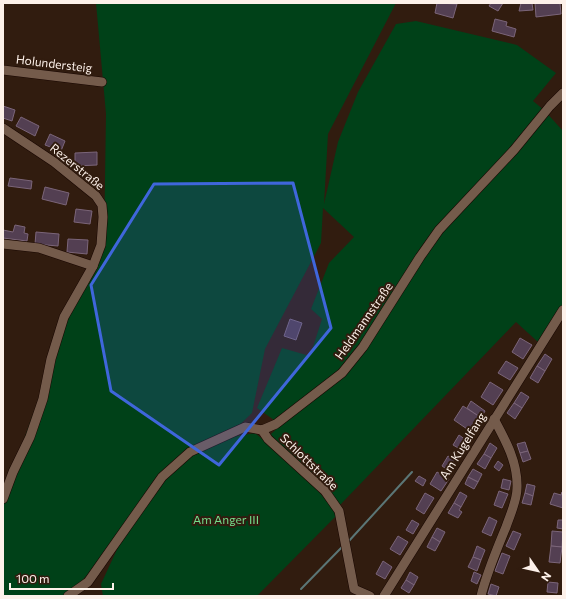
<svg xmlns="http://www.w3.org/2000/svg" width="566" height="599" viewBox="0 0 566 599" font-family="Commissioner,sans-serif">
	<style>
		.green { fill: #004118 }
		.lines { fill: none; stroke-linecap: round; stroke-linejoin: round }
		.stream { stroke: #5b7676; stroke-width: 2 }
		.building { fill: #533f52; stroke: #7b6579 }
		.minor-casing { stroke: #180600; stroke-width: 10 }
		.minor { stroke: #745b4b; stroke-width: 9 }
		.marked { fill: #3f66db; fill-opacity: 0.2; stroke: #3f66db; stroke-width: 3; stroke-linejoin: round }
		.labels { text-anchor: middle; stroke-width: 4; stroke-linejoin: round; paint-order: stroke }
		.street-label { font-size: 12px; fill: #fdf1ea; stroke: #311c0f }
		.park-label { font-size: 12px; fill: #75dd8c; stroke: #311c0f }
	</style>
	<rect width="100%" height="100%" fill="#311c0f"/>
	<!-- green -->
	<path class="green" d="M 96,3 L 396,3 L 328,134 L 324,204 L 338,142 L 358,92 L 396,24 L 416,21 L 517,45 L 556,73 L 533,101 L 544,110 L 563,131 L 563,305 L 538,342 L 516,322 L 340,505 L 275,441 L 271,434 L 281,425 L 257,408 L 282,348 L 310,356 L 322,319 L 311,309 L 329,263 L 354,237 L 323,208 L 321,243 L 265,349 L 252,413 L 226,438 L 255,433 L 306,475 L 337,515 L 257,596 L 103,596 L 101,584 L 120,543 L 66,596 L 3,596 L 3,498 L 64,327 L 79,294 L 104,247 L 106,114 Z"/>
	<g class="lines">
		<!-- stream -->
		<g class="stream">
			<path d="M 348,542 L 412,472"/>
			<path d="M 301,589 L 343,546"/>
		</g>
	</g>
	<!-- building -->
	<g class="building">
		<path d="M 437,3 L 457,4 L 453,18 L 435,13 Z"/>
		<path d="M 491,3 L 503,3 L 498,11 L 489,6 Z"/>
		<path d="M 521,3 L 532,3 L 533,10 L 519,11 Z"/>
		<path d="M 535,3 L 560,3 L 561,14 L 536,17 Z"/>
		<path d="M 495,19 L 507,22 L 506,26 L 516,29 L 514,37 L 492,31 Z"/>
		<path d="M 3,106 L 15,110 L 12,121 L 3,118 Z"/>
		<path d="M 21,117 L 39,126 L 35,136 L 16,126 Z"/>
		<path d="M 50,134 L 65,141 L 61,151 L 45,145 Z"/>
		<path d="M 97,152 L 97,165 L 75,166 L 75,153 Z"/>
		<path d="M 10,178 L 32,181 L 31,189 L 8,186 Z"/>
		<path d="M 45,187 L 69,193 L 66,205 L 42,199 Z"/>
		<path d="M 76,209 L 92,211 L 90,224 L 74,222 Z"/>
		<path d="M 15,225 L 25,227 L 24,233 L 28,234 L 27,241 L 3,238 L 3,230 L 13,232 Z"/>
		<path d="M 36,232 L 59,234 L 58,246 L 35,244 Z"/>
		<path d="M 68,239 L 88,240 L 87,254 L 67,252 Z"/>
		<path d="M 290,319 L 302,323 L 296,340 L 284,336 Z"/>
		<path d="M 520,338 L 532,345 L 523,359 L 512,352 Z"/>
		<path d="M 545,354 L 552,359 L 545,371 L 537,366 Z"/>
		<path d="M 506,361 L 518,368 L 510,380 L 498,373 Z"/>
		<path d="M 537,366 L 545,371 L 538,383 L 530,378 Z"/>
		<path d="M 490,382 L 503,390 L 493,405 L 481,397 Z"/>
		<path d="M 521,392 L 529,397 L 522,408 L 514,403 Z"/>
		<path d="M 471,401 L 485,411 L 481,418 L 467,408 Z"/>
		<path d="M 514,403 L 522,408 L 515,419 L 507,413 Z"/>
		<path d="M 463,406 L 480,417 L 470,431 L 454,420 Z"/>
		<path d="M 459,435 L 466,440 L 460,449 L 453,445 Z"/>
		<path d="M 525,442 L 528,451 L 520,453 L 517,444 Z"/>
		<path d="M 490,443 L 497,448 L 491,458 L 484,454 Z"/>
		<path d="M 528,451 L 531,459 L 523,462 L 520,453 Z"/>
		<path d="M 484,454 L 491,458 L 485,469 L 477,464 Z"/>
		<path d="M 448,456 L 454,460 L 448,470 L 442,466 Z"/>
		<path d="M 498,461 L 503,465 L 499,471 L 494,467 Z"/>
		<path d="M 473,469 L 482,474 L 478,482 L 468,477 Z"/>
		<path d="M 437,472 L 449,479 L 441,491 L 430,484 Z"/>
		<path d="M 419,476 L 426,480 L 423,486 L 415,481 Z"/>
		<path d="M 468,477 L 478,482 L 474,489 L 465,484 Z"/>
		<path d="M 503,479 L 511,481 L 509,490 L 501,488 Z"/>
		<path d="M 527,484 L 535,486 L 533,496 L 525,493 Z"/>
		<path d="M 499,491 L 508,494 L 502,508 L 494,505 Z"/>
		<path d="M 460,492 L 467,496 L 461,507 L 454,503 Z"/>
		<path d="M 562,492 L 563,508 L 550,504 L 554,493 L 561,495 Z"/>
		<path d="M 425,493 L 434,498 L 424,514 L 416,509 Z"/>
		<path d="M 525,493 L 533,496 L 531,505 L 522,503 Z"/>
		<path d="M 454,503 L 461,507 L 459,510 L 462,512 L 458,518 L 448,513 Z"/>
		<path d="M 489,517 L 497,521 L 491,536 L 482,532 Z"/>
		<path d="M 412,520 L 419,524 L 413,534 L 406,530 Z"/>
		<path d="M 558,520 L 563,520 L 563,529 L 557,528 Z"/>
		<path d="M 437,528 L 445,532 L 440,542 L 432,537 Z"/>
		<path d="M 513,531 L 521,534 L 514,550 L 506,546 Z"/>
		<path d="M 552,531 L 563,532 L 562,547 L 551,546 Z"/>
		<path d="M 398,536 L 408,542 L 400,555 L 390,549 Z"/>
		<path d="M 432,537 L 440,542 L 435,551 L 427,547 Z"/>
		<path d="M 477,546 L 485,550 L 481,560 L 473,557 Z"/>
		<path d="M 551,546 L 562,547 L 560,563 L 549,562 Z"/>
		<path d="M 502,553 L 510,556 L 503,574 L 495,571 Z"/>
		<path d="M 473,557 L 481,560 L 477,571 L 468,567 Z"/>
		<path d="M 383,561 L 392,567 L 385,579 L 376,574 Z"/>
		<path d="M 410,572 L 418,577 L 414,585 L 406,580 Z"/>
		<path d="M 474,572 L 481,575 L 477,584 L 471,581 Z"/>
		<path d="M 406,580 L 414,585 L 409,593 L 401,588 Z"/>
		<path d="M 548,582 L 558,583 L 557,593 L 547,592 Z"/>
		<path d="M 491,584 L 499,587 L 496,596 L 488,594 Z"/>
	</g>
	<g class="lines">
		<!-- minor casing -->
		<g class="minor-casing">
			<g id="minor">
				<path d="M 3,70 L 102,82"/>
				<path d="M 3,128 L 54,162 L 96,196 L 102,205 L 103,217 L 101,245 L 93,266 L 64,317 L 51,359 L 43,399 L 30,437 L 13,472 L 3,499"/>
				<path d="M 3,244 L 39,248 L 93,266"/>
				<path d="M 262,430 L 268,439 L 325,491 L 339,511 L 354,589 L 370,596"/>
				<path d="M 68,596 L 88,582 L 162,477 L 190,452 L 245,427 L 262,430 L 276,424 L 342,373 L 363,347 L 420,257 L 439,230 L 514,150 L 550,106 L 563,93"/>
				<path d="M 384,596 L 563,310"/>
				<path d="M 481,596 C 487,572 497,549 506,527 C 510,515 517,501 517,488 C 518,463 506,441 494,419"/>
			</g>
		</g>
		<!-- minor -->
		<use href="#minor" class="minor"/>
	</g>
	<!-- marked area -->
	<path class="marked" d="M 293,183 L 331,328 L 219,465 L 111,391 L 91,285 L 154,184 Z"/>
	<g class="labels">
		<!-- street labels -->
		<g class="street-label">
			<text transform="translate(54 64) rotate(7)" y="4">Holundersteig</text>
			<text transform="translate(77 167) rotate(39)" y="4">Rezerstraße</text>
			<text transform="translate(364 321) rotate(-55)" y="4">Heldmannstraße</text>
			<text transform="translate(463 446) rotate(-58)" y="4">Am Kugelfang</text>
			<text transform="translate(309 462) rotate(44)" y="4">Schlottstraße</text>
		</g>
		<!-- park labels -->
		<g class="park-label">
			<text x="226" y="524">Am Anger III</text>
		</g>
	</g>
	<!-- border -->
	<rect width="566" height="599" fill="none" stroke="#fdf1ea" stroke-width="8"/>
	<!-- north arrow -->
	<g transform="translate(538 571) rotate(124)" stroke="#311c0f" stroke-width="3" paint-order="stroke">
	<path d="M0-3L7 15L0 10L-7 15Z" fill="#fdf1ea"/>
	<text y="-6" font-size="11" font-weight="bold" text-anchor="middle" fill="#fdf1ea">N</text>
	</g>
	<!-- scale -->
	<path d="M10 583v6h103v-6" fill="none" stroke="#fdf1ea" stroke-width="2"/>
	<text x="16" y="583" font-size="12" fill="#fdf1ea" stroke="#311c0f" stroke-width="3" paint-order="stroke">100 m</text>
</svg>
